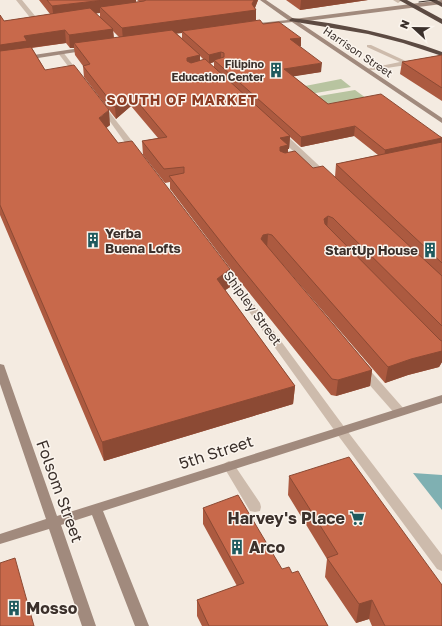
<svg xmlns="http://www.w3.org/2000/svg" width="442" height="626" viewBox="0 0 442 626" font-family="'Golos Text',sans-serif">
	<style>
		.green { fill: #b8c4a0 }
		.water { fill: #7fb0b2 }
		.lines { fill: none; stroke-linecap: round; stroke-linejoin: round }
		.lane { fill: #cdbbac; fill-rule: evenodd }
		.street { fill: #cdbbac; fill-rule: evenodd }
		.secondary { fill: #a18a7d; fill-rule: evenodd }
		.highway { fill: #5c4a42; fill-rule: evenodd }
		.tram { stroke: #3b302b; stroke-width: 1 }
		.wall { fill: #ac5a40; fill-rule: evenodd }
		.shaded-wall { fill: #8c4a34 }
		.building { fill: #c8694b; stroke: #8c4a34 }
		.labels { text-anchor: middle; stroke-width: 3; stroke-linejoin: round; paint-order: stroke }
		.far-street-label { font-size: 11px; fill: #3b302b; stroke: #fbf5ee }
		.far-poi-label { font-size: 11px; font-weight: bold; fill: #3b302b; stroke: #fbf5ee; text-anchor: end }
		.poi-label { font-size: 13px; font-weight: bold; fill: #3b302b; stroke: #fbf5ee; text-anchor: start }
		.street-label { font-size: 13px; fill: #3b302b; stroke: #fbf5ee }
		.far-district-label { font-size: 14px; font-weight: bold; letter-spacing: 1px; fill: #8c3b22; stroke: #fbf5ee }
		.near-street-label { font-size: 16px; fill: #3b302b; stroke: #fbf5ee }
		.near-poi-label { font-size: 16px; font-weight: bold; fill: #3b302b; stroke: #fbf5ee; text-anchor: start }
	</style>
	<rect width="100%" height="100%" fill="#f4ebe1"/>
	<!-- green -->
	<g class="green">
		<path d="M 341,79 L 351,87 L 310,94 L 300,87 Z"/>
		<path d="M 355,90 L 366,98 L 324,105 L 313,97 Z"/>
	</g>
	<!-- water -->
	<path class="water" d="M 413,473 L 442,475 L 442,510 Z"/>
	<g class="lines">
		<!-- lane -->
		<g class="lane">
			<path d="M 367,45 L 371,45 L 410,63 L 407,65 L 366,71 L 366,69 L 400,62 L 367,47 Z"/>
			<path d="M 363,366 L 367,367 L 404,409 L 406,412 L 404,415 L 396,415 L 359,373 L 358,370 L 359,367 Z"/>
			<path d="M 229,461 L 233,463 L 260,503 L 261,507 L 260,511 L 255,512 L 250,511 L 225,469 L 223,466 L 225,463 Z"/>
		</g>
		<!-- street -->
		<g class="street">
			<path d="M 16,0 L 22,0 L 40,22 L 43,23 L 43,25 L 36,25 Z"/>
			<path d="M 393,0 L 400,0 L 401,1 L 398,3 Z"/>
			<path d="M 59,52 L 63,52 L 82,77 L 81,78 L 77,78 L 58,53 Z"/>
			<path d="M 99,104 L 103,104 L 139,150 L 139,154 L 133,154 L 99,106 Z"/>
			<path d="M 277,132 L 283,132 L 328,174 L 328,178 L 322,178 L 277,136 Z"/>
			<path d="M 222,264 L 225,265 L 345,428 L 442,555 L 442,571 L 437,569 L 337,434 L 217,267 Z"/>
		</g>
		<!-- secondary -->
		<g class="secondary">
			<path d="M 260,0 L 266,0 L 294,19 L 442,0 L 442,4 L 299,22 L 442,118 L 442,123 L 292,22 L 248,27 L 247,26 L 250,24 L 288,20 Z"/>
			<path d="M 87,47 L 89,48 L 89,50 L 0,64 L 0,60 Z"/>
			<path d="M 0,364 L 4,365 L 5,368 L 57,516 L 442,395 L 442,403 L 103,511 L 149,626 L 135,626 L 92,515 L 61,525 L 96,626 L 82,626 L 49,529 L 0,544 L 0,534 L 46,519 L 0,384 Z"/>
		</g>
		<!-- highway -->
		<g class="highway">
			<path d="M 399,0 L 407,0 L 442,19 L 442,24 Z"/>
			<path d="M 429,0 L 437,0 L 442,3 L 442,7 Z"/>
			<path d="M 292,18 C 343,24 393,34 442,52 L 442,56 L 403,43 L 368,34 L 290,21 L 289,20 Z"/>
		</g>
		<!-- tram -->
		<path class="tram" d="M 419,2 L 435,0"/>
	</g>
	<!-- wall -->
	<g class="wall">
		<path d="M 39,0 L 136,0 L 136,2 L 140,2 L 137,0 L 258,0 L 255,8 L 256,10 L 256,20 L 263,24 L 301,38 L 301,46 L 300,46 L 321,72 L 293,76 L 328,104 L 442,137 L 442,362 L 439,367 L 408,375 L 385,383 L 270,250 L 372,370 L 370,386 L 336,396 L 331,395 L 239,280 L 170,189 L 170,182 L 165,183 L 143,155 L 142,141 L 158,138 L 131,106 L 116,119 L 84,77 L 83,66 L 75,55 L 74,48 L 70,48 L 66,43 L 32,48 L 45,70 L 110,125 L 106,128 L 118,143 L 230,287 L 225,290 L 295,386 L 293,404 L 104,461 L 0,215 L 0,15 L 4,21 L 50,14 ZM 96,13 L 100,13 L 100,18 ZM 113,31 L 119,37 L 114,38 ZM 176,33 L 182,33 L 182,38 ZM 200,56 L 204,60 L 200,61 ZM 214,62 L 214,68 L 210,63 ZM 354,136 L 378,155 L 336,164 L 335,177 L 313,168 L 288,153 L 288,149 L 289,149 L 290,137 L 301,147 Z"/>
		<path d="M 286,0 L 368,0 L 300,10 Z"/>
		<path d="M 442,55 L 442,101 L 400,74 L 402,62 Z"/>
		<path d="M 289,476 L 442,626 L 372,626 L 369,619 L 356,623 L 325,577 L 327,559 L 288,495 Z"/>
		<path d="M 203,508 L 282,569 L 292,573 L 328,626 L 202,626 L 197,616 L 197,600 L 237,586 L 203,524 Z"/>
	</g>
	<!-- shaded-wall -->
	<g class="shaded-wall">
		<path d="M 104,0 L 136,0 L 136,8 L 100,7 L 100,13 L 54,19 L 52,6 Z"/>
		<path d="M 254,0 L 258,0 L 254,10 L 256,10 L 256,22 L 182,31 L 182,33 L 123,41 L 122,28 L 252,4 Z"/>
		<path d="M 301,0 L 368,0 L 300,10 Z"/>
		<path d="M 113,29 L 114,42 L 74,43 L 74,48 L 70,48 L 69,35 Z"/>
		<path d="M 65,30 L 66,43 L 28,48 L 0,58 L 0,45 L 24,36 Z"/>
		<path d="M 301,38 L 301,46 L 290,48 L 290,39 Z"/>
		<path d="M 221,52 L 221,61 L 214,60 L 214,62 L 209,64 L 209,55 Z"/>
		<path d="M 200,55 L 200,66 L 188,70 L 187,61 L 187,58 Z"/>
		<path d="M 322,63 L 321,72 L 284,78 L 284,69 Z"/>
		<path d="M 131,94 L 131,106 L 116,119 L 115,107 Z"/>
		<path d="M 109,110 L 110,125 L 100,133 L 99,118 Z"/>
		<path d="M 355,126 L 354,136 L 301,147 L 301,137 Z"/>
		<path d="M 290,136 L 289,149 L 288,149 L 287,158 L 279,164 L 280,138 Z"/>
		<path d="M 442,138 L 441,148 L 384,160 L 385,150 Z"/>
		<path d="M 328,216 L 327,231 L 324,219 Z"/>
		<path d="M 268,234 L 267,249 L 261,239 L 263,235 Z"/>
		<path d="M 230,269 L 230,287 L 217,296 L 217,279 Z"/>
		<path d="M 442,351 L 442,362 L 439,367 L 408,375 L 385,383 L 388,367 L 411,359 Z"/>
		<path d="M 372,370 L 370,386 L 336,396 L 338,380 Z"/>
		<path d="M 295,386 L 293,404 L 104,461 L 102,442 Z"/>
		<path d="M 372,600 L 369,619 L 356,623 L 359,604 Z"/>
	</g>
	<!-- building -->
	<g class="building">
		<path d="M 47,0 L 104,0 L 52,6 Z"/>
		<path d="M 146,0 L 254,0 L 252,4 L 256,10 L 122,28 L 100,7 L 144,1 Z"/>
		<path d="M 90,8 L 113,29 L 69,35 L 65,30 L 24,36 L 27,41 L 0,45 L 0,15 L 4,21 Z"/>
		<path d="M 260,20 L 263,24 L 279,22 L 301,38 L 290,39 L 322,63 L 284,69 L 328,104 L 381,94 L 442,138 L 385,150 L 355,126 L 301,137 L 214,60 L 224,57 L 224,53 L 221,52 L 209,55 L 182,31 Z"/>
		<path d="M 172,30 L 200,55 L 187,58 L 187,61 L 191,63 L 205,59 L 290,136 L 280,138 L 288,145 L 280,147 L 280,151 L 285,153 L 295,151 L 313,168 L 323,166 L 442,276 L 442,326 L 333,218 L 328,216 L 324,219 L 325,224 L 440,340 L 442,341 L 442,351 L 411,359 L 388,367 L 272,235 L 268,234 L 263,235 L 261,239 L 372,370 L 338,380 L 332,379 L 239,265 L 169,176 L 184,173 L 184,167 L 164,169 L 142,141 L 167,137 L 131,94 L 115,107 L 83,66 L 90,64 L 74,43 Z"/>
		<path d="M 31,47 L 45,70 L 74,65 L 109,110 L 99,118 L 118,143 L 132,141 L 230,269 L 217,279 L 295,386 L 102,442 L 0,205 L 0,51 Z"/>
		<path d="M 442,55 L 442,88 L 402,62 Z"/>
		<path d="M 442,142 L 442,263 L 336,164 Z"/>
		<path d="M 349,457 L 442,585 L 442,626 L 385,626 L 372,600 L 359,604 L 327,558 L 338,554 L 289,476 Z"/>
		<path d="M 238,495 L 282,569 L 289,567 L 292,573 L 298,571 L 328,626 L 209,626 L 197,600 L 244,583 L 203,508 Z"/>
		<path d="M 15,558 L 34,626 L 0,626 L 0,563 Z"/>
	</g>
	<!-- icons -->
	<defs>
		<g id="building-bare" transform="scale(1.2)"><path d="M-4-6H4V6H1V3H-1V6H-4ZM-2.5-4.3h1.7v1.8h-1.7ZM.8-4.3h1.7v1.8H.8ZM-2.5-1h1.7V.8h-1.7ZM.8-1h1.7V.8H.8Z" fill="#1f5a5e" stroke="#fbf5ee" stroke-width="2.5" paint-order="stroke"/></g>
		<g id="supermarket-bare" transform="scale(1.2)"><path d="M-6-5.5h2.5l.6 2H6L4.5 2H-2.5L-4.4-4H-6ZM-1.5 3.2a1.3 1.3 0 1 0 .1 0ZM3 3.2a1.3 1.3 0 1 0 .1 0Z" fill="#1f5a5e" stroke="#fbf5ee" stroke-width="2.5" paint-order="stroke"/></g>
	</defs>
	<g fill-rule="evenodd">
		<use href="#building-bare" x="276" y="70"/>
		<use href="#building-bare" x="93" y="240"/>
		<use href="#building-bare" x="430" y="250"/>
		<use href="#supermarket-bare" x="357" y="518"/>
		<use href="#building-bare" x="237" y="547"/>
		<use href="#building-bare" x="14" y="608"/>
	</g>
	<g class="labels">
		<!-- far-street labels -->
		<g class="far-street-label">
			<text transform="translate(358 52) rotate(34)" y="4">Harrison Street</text>
		</g>
		<!-- far-poi labels -->
		<g class="far-poi-label">
			<text x="264" y="68">Filipino<tspan x="264" dy="13">Education Center</tspan></text>
		</g>
		<!-- poi labels -->
		<g class="poi-label">
			<text x="105" y="238">Yerba<tspan x="105" dy="15">Buena Lofts</tspan></text>
			<text x="418" y="255" text-anchor="end">StartUp House</text>
		</g>
		<!-- street labels -->
		<g class="street-label">
			<text transform="translate(253 308) rotate(54)" y="5">Shipley Street</text>
		</g>
		<!-- far-district labels -->
		<g class="far-district-label">
			<text x="182" y="105">SOUTH OF MARKET</text>
		</g>
		<!-- near-street labels -->
		<g class="near-street-label">
			<text transform="translate(216 452) rotate(-18)" y="6">5th Street</text>
			<text transform="translate(60 491) rotate(70)" y="6">Folsom Street</text>
		</g>
		<!-- near-poi labels -->
		<g class="near-poi-label">
			<text x="345" y="524" text-anchor="end">Harvey's Place</text>
			<text x="249" y="553">Arco</text>
			<text x="26" y="614">Mosso</text>
		</g>
	</g>
	<!-- north arrow -->
	<g transform="translate(414 28) rotate(292)" stroke="#fbf5ee" stroke-width="3" paint-order="stroke">
	<path d="M0-3L7 15L0 10L-7 15Z" fill="#3b302b"/>
	<text y="-6" font-size="11" font-weight="bold" text-anchor="middle" fill="#3b302b">N</text>
	</g>
</svg>
